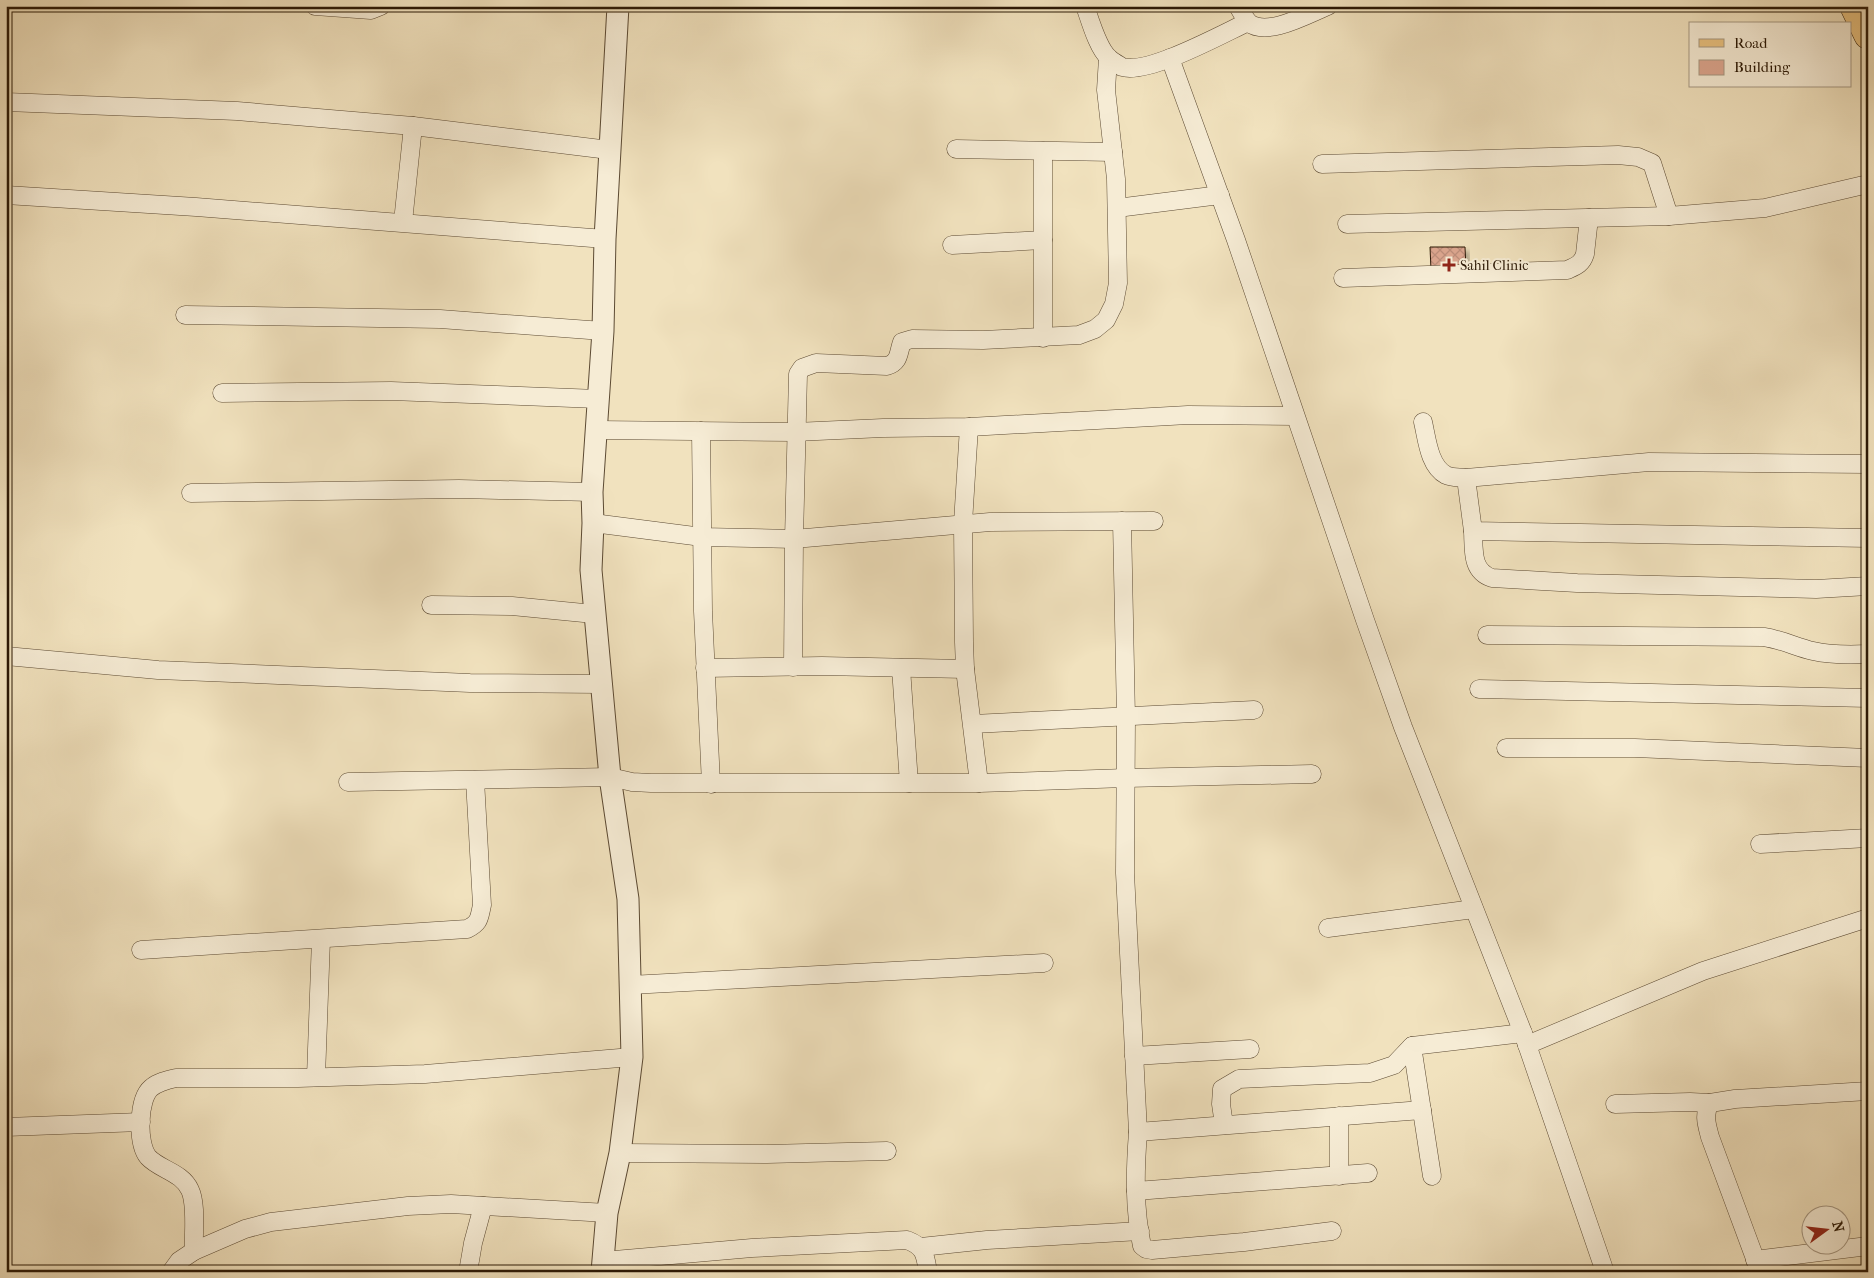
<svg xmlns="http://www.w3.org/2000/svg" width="1874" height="1278" viewBox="0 0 1874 1278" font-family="'IM FELL French Canon',serif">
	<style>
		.building { fill: url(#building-cross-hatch); stroke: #2b1805; filter: url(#shadow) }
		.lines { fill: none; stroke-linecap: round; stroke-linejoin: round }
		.minor-casing { stroke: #5c4a33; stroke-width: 19 }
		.tertiary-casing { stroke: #5c4a33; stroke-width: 23 }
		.primary-casing { stroke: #2b1805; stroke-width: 29 }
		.minor { stroke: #f6ecd5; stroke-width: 18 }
		.tertiary { stroke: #f6ecd5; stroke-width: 21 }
		.primary { stroke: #e8c17f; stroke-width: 28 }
		.poi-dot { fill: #8f2418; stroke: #f6ecd5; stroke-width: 2 }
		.labels { text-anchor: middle; stroke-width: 4; stroke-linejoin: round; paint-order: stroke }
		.poi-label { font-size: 14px; fill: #2b1805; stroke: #f6ecd5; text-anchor: start }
	</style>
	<defs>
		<pattern id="building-cross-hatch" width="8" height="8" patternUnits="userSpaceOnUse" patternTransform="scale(1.25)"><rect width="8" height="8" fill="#dca68f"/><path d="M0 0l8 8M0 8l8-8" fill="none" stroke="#bd8e7a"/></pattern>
		<filter id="shadow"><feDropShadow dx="4.5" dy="4.5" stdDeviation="2.5" flood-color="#0004"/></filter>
	</defs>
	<rect width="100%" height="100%" fill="#f1e2be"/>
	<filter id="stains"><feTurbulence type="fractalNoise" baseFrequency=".004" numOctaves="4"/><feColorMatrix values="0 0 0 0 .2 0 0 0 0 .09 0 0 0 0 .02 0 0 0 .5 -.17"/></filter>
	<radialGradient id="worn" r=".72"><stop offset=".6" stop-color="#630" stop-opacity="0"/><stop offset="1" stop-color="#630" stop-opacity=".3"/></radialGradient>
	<!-- building -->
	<path class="building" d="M 1430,247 L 1465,247 L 1466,269 L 1431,270 Z"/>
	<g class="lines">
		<!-- minor casing -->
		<g class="minor-casing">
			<g id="minor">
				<path d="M 315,6 L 371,10 L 381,6"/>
				<path d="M 1085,6 C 1090,20 1098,49 1109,58 C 1112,61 1119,65 1122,67 C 1148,75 1222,34 1248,22"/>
				<path d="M 1238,6 C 1241,11 1245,19 1249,23 C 1268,37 1308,14 1328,6"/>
				<path d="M 1170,58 L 1236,240 L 1365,620 L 1403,727 L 1523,1033 L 1605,1272"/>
				<path d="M 6,102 L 237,111 L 413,126 L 609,150"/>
				<path d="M 956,149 L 1113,152"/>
				<path d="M 1043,151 L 1043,338"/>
				<path d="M 1322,164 L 1618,155 L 1638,157 L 1652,163 L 1669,216"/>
				<path d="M 6,195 L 196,207 L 605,239"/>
				<path d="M 1117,208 L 1220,195"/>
				<path d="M 403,222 L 413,126"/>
				<path d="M 1347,224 L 1669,216 L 1765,208 L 1868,184"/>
				<path d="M 952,245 L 1043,240"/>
				<path d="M 1343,278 L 1567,270 C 1576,266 1582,264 1585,254 L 1589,218"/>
				<path d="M 185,315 L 440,319 L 603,331"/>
				<path d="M 222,393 L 391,391 L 598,399"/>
				<path d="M 1423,422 C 1427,439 1429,466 1446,475 C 1452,478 1460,477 1466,478 L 1473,531 L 1868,538"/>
				<path d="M 969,427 L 963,523 L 964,642 L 965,669 L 979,783"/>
				<path d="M 597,430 L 795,432 L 883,428 L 969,427 L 1188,415 L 1295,416"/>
				<path d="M 701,431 L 703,611 L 711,784"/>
				<path d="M 1466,478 L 1649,462 L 1868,464"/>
				<path d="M 191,493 L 459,489 L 592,492"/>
				<path d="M 1122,521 L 1126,718 L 1125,873 L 1138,1132 C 1135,1171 1134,1208 1142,1246 L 1146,1249 L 1152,1250 L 1244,1242 L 1332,1231"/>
				<path d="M 593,523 L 702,537 L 794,539 L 990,522 L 1154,521"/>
				<path d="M 1473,531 C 1474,550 1471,571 1492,578 L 1577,583 L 1816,589 L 1868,586"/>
				<path d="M 431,605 L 512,606 L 594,614"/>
				<path d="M 1487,635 L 1764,637 C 1783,640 1796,647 1813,651 C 1831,655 1849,655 1868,654"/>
				<path d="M 6,656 L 158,670 L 470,683 L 602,684"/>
				<path d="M 793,667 L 794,539 L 798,374 L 802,368 L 816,363 L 887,366 C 900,362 898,353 902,342 L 912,339 L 983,340 L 1079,335 L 1095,329 L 1106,320 L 1114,304 L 1118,283 L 1116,179 L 1106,90 L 1108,58"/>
				<path d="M 705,668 L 822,666 L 965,669"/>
				<path d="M 901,668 L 909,783"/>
				<path d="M 1479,689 L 1868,698"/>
				<path d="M 973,724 L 1254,710"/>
				<path d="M 1506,748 L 1635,748 L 1868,758"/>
				<path d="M 348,782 L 610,777 L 632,782 L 651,783 L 979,783 L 1126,778 L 1312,774"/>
				<path d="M 1760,844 L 1868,838"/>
				<path d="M 1328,928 L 1474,909"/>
				<path d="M 141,950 L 467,929 C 480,923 479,918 482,905 L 475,780"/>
				<path d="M 630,985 L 1044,963"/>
				<path d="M 1527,1045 L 1703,971 L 1868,918"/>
				<path d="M 1412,1046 L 1432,1176"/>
				<path d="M 1134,1056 L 1250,1049"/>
				<path d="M 316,1077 L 321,939"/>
				<path d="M 1615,1104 L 1690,1102 L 1710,1103"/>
				<path d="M 1339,1116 L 1339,1176"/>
				<path d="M 1224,1125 L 1221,1104 L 1222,1089 L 1239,1079 L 1370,1073 L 1394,1065 L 1412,1046 L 1523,1033"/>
				<path d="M 6,1127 L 141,1122"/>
				<path d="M 1138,1132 L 1422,1110"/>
				<path d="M 620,1153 L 767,1154 L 887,1151"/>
				<path d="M 1136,1191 L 1368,1173"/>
				<path d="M 921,1247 L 987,1240 L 1140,1231"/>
				<path d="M 194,1251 C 193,1233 197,1205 190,1190 C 182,1172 160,1170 148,1157 C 137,1143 138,1099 151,1088 C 158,1082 167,1080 176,1078 L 298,1078 L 425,1074 L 632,1057"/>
				<path d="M 1755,1260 L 1868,1246"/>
				<path d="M 603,1261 L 752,1248 L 907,1240 C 925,1247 925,1254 928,1272"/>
				<path d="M 171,1272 L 179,1261 L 194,1251 L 245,1229 L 271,1222 L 408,1206 L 451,1204 L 607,1213"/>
				<path d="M 468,1272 L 473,1243 L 483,1206"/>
				<path d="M 1760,1272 L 1710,1137 C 1707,1125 1703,1115 1710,1103 L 1735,1099 L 1868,1091"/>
			</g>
		</g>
		<!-- tertiary casing -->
		<g class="tertiary-casing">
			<path id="tertiary" d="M 602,1272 L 607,1213 L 620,1153 L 632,1057 L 628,899 L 610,777 L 591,570 L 593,523 L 592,492 L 603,331 L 605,239 L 618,6"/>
		</g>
		<!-- primary casing -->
		<g class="primary-casing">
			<path id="primary" d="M 1854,6 L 1868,35"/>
		</g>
		<!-- minor -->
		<use href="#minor" class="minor"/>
		<!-- tertiary -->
		<use href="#tertiary" class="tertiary"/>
		<!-- primary -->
		<use href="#primary" class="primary"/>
	</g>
	<!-- markers -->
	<path class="poi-dot" d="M1446.5 257.5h5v5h5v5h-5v5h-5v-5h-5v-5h5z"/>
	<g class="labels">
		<!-- poi labels -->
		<g class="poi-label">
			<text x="1460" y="270">Sahil Clinic</text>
		</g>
	</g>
	<!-- margin -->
	<rect width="1874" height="1278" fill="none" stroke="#f1e2be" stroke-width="25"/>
	<rect x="8" y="8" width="1859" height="1263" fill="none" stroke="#2b1805" stroke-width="2.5"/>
	<rect x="12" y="12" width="1849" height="1253" fill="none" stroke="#2b1805"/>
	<!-- legend -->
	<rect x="1689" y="22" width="162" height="65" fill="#f6ecd5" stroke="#a59782"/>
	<rect x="1699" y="39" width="25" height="8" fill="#e8c17f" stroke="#a59782"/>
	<text x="1734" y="48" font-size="15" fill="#2b1805">Road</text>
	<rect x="1699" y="60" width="25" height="15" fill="#dca68f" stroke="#a59782"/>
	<text x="1734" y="72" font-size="15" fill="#2b1805">Building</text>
	<!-- north arrow -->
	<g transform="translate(1826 1230) rotate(75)"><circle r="24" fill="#f6ecd5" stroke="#a59782"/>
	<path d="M0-4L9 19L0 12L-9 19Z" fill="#8f2418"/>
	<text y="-8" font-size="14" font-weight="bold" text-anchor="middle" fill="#2b1805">N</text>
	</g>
	<rect width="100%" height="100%" filter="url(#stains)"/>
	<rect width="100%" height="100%" fill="url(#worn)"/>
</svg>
